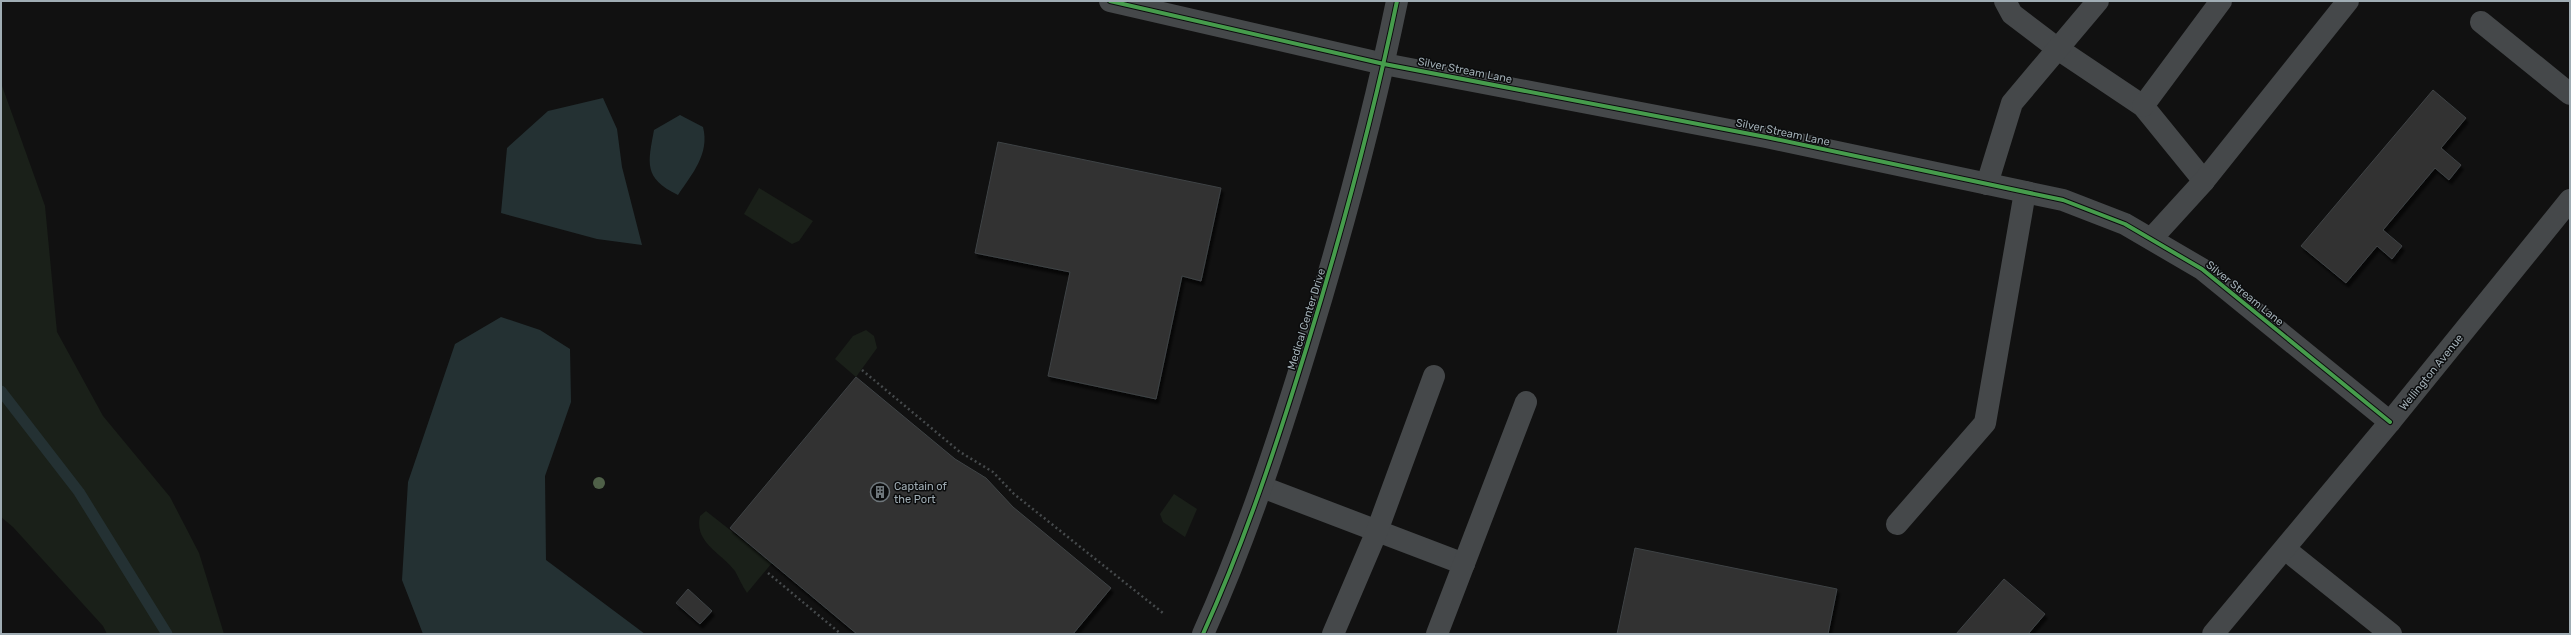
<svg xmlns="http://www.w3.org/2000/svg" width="2571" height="635" viewBox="0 0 2571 635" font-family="Rubik,sans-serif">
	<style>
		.green { fill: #1a2019 }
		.water { fill: #243133 }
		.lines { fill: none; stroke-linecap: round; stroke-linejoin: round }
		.stream { stroke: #243133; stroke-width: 11 }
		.building { fill: #303132; stroke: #3f4345; filter: url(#shadow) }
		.path { stroke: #464a4c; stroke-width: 2.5; stroke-dasharray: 2 3; stroke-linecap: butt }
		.minor { stroke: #45484a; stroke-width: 22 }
		.cycleway-casing { stroke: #0b0c0d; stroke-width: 6 }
		.cycleway { stroke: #469c4c; stroke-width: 4 }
		.tree { fill: #4f6048 }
		.labels { text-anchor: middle; stroke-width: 3; stroke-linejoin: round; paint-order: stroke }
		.street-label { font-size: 11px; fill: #a0adb4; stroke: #0b0c0d }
		.poi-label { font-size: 11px; fill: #a0adb4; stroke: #0b0c0d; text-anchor: start }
	</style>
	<defs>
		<filter id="shadow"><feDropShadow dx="2.5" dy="4.5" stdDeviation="1" flood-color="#0009"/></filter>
	</defs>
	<rect width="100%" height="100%" fill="#111"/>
	<!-- green -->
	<g class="green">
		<path d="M 1,83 L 45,206 L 57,332 L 103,416 L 170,497 L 199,553 L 224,634 L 107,634 L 103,626 L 13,527 L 1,517 Z"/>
		<path d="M 759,188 L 813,221 L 799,241 L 792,244 L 744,214 Z"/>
		<path d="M 866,330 L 874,336 L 877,348 L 856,377 L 835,359 L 853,336 Z"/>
		<path d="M 1174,494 L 1197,509 L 1185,537 L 1163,522 L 1160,514 Z"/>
		<path d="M 706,511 L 772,563 L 747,593 C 742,586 739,578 735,571 C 721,552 694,543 700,516 Z"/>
	</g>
	<!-- water -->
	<g class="water">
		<path d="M 603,98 L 617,129 L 622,167 L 642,245 L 597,239 L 501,213 L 507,148 L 548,111 Z"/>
		<path d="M 680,115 L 703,127 C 710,154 692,174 678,195 C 643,178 648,163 654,130 Z"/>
		<path d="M 501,317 L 540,330 L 570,349 L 571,402 L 545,476 L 546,560 L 645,634 L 423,634 L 402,580 L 408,482 L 455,344 Z"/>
	</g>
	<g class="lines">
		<!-- stream -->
		<path class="stream" d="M 1,391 L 79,492 L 167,634"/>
	</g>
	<!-- building -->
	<g class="building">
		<path d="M 2433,90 L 2466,118 L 2441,148 L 2461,165 L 2449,180 L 2435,168 L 2383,230 L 2402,246 L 2392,259 L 2377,246 L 2346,283 L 2301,246 Z"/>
		<path d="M 998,142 L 1221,188 L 1201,281 L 1182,276 L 1156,399 L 1048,376 L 1070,272 L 975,253 Z"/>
		<path d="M 856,377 L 955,459 L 986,478 L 1013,507 L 1111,588 L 1073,634 L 857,634 L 730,528 Z"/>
		<path d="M 1635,548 L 1837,589 L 1828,634 L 1617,634 Z"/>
		<path d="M 2004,579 L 2045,614 L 2028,634 L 1956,634 Z"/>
		<path d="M 688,589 L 712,611 L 700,624 L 676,603 Z"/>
	</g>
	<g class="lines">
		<!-- path -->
		<g class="path">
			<path d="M 862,370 L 960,452 L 993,472 L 1014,494 L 1163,613"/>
			<path d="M 768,573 L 841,634"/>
		</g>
		<!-- minor -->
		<g class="minor">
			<path d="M 1110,1 L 1384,64 L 1766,137 L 2063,200 L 2125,224 L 2202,269 L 2390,422"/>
			<path d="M 2005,1 L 2012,14 L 2058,49 L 2143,106 L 2204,181"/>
			<path d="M 2481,22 L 2570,94"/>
			<path d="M 2143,106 L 2221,1"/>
			<path d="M 1987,184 L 2012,103 L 2098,1"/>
			<path d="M 2152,238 L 2204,181 L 2348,1"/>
			<path d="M 1262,487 L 1464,564"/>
			<path d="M 1897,524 L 1985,423 L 2025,192"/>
			<path d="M 2285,549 L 2391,634"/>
			<path d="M 1203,634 C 1245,541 1277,444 1307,346 C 1342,232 1373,117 1397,1"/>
			<path d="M 1333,634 L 1377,531 L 1434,376"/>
			<path d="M 1437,634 L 1526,402"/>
			<path d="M 2213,634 L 2390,422 L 2570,200"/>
		</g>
		<!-- cycleway casing -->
		<g class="cycleway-casing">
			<g id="cycleway">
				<path d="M 1110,1 L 1384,64 L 1766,137 L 2063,200 L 2125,224 L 2202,269 L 2390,422"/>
				<path d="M 1203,634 C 1245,541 1277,444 1307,346 C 1342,232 1373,117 1397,1"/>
			</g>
		</g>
		<!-- cycleway -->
		<use href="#cycleway" class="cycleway"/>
	</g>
	<!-- trees -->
	<circle class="tree" cx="599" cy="483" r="6"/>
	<!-- icons -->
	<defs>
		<g id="building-ring" transform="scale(1)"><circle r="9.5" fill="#0b0c0d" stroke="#6e767b" stroke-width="1.5"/><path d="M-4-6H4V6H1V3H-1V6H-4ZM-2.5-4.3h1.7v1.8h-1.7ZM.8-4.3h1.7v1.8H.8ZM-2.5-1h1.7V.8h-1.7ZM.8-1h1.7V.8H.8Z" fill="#6e767b"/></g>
	</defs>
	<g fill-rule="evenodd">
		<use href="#building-ring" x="880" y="492"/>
	</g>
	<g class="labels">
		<!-- street labels -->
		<g class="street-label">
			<text transform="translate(1465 70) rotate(11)" y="4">Silver Stream Lane</text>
			<text transform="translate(1783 132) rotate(12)" y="4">Silver Stream Lane</text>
			<text transform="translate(2245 293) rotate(39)" y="4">Silver Stream Lane</text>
			<text transform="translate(1306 319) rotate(-73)" y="4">Medical Center Drive</text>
			<text transform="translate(2431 372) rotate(-51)" y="4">Wellington Avenue</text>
		</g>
		<!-- poi labels -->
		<g class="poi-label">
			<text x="894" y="490">Captain of<tspan x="894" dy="13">the Port</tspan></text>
		</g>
	</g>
	<!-- border -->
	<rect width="2571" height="635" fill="none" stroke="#a0adb4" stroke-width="4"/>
</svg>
